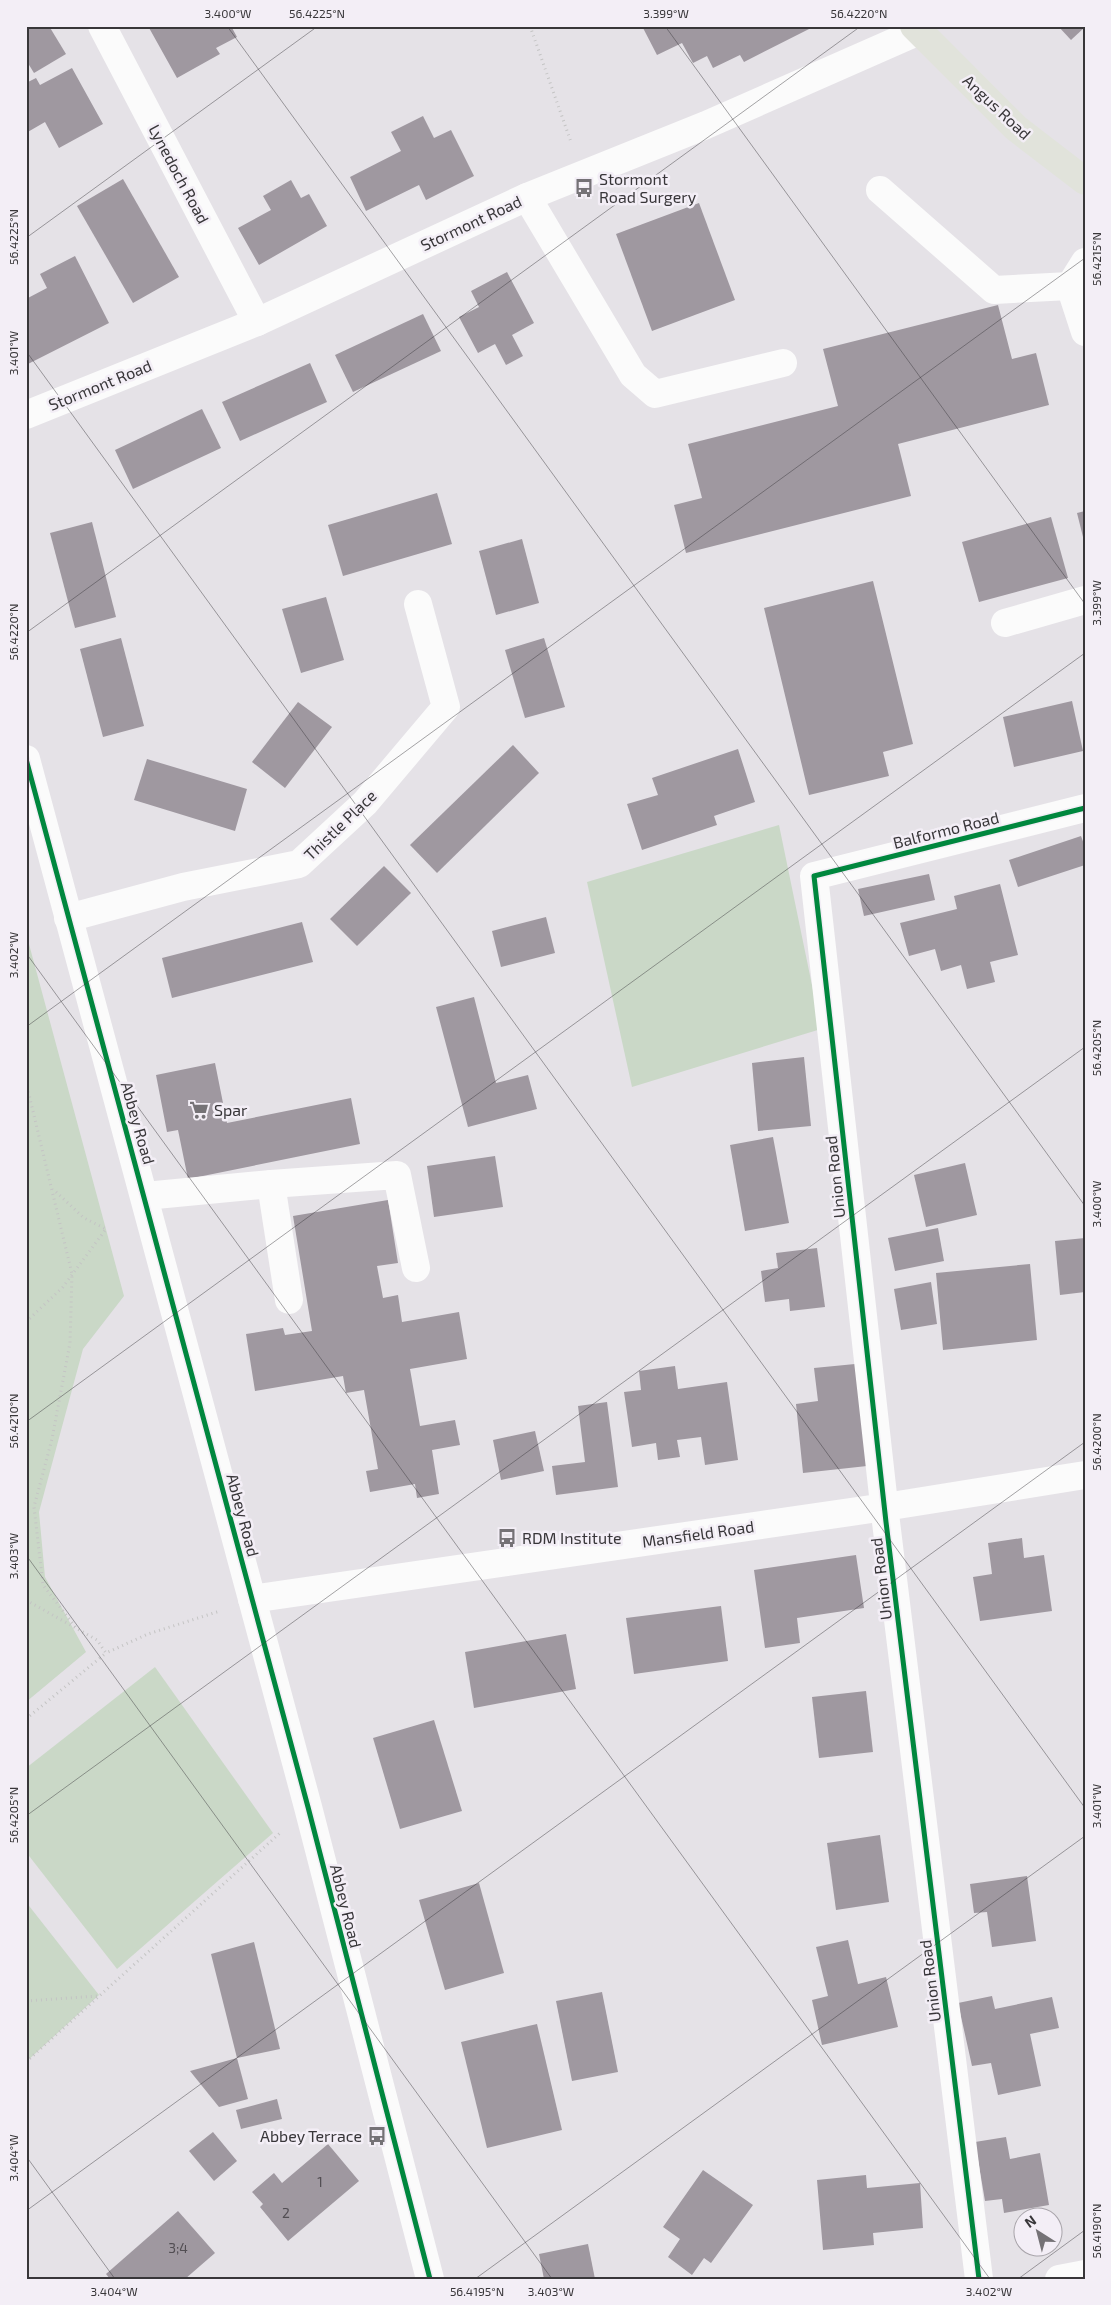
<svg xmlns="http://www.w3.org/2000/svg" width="1111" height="2305" viewBox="0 0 1111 2305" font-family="'Exo 2',sans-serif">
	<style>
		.green { fill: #cad8c7 }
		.building { fill: #9f98a0 }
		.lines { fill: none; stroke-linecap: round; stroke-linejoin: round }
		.path { stroke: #c4c4c4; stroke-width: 3; stroke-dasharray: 1 4; stroke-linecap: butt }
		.minor { stroke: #fbfbfb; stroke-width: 28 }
		.major { stroke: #e1e3db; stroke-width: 28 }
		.cycleway-casing { stroke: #f3eef6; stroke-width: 8 }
		.cycleway { stroke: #00873e; stroke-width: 5 }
		.ticks { fill: none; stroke: #383639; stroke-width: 1; stroke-opacity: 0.45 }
		.labels { text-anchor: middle; stroke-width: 5; stroke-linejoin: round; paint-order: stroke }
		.number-label { font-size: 14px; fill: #524e53 }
		.street-label { font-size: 16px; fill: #383639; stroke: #f3eef6 }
		.poi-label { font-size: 16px; fill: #383639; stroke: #f3eef6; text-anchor: start }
		.neatline { fill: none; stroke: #383639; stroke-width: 2 }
		.ticks-label { font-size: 12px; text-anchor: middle; fill: #383639 }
	</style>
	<rect width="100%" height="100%" fill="#e5e2e7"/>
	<!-- green -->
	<g class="green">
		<path d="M 779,825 L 821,1029 L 632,1087 L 587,882 Z"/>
		<path d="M 26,933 L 124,1296 L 83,1349 L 39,1512 L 45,1577 L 86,1652 L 26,1702 Z"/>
		<path d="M 155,1667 L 273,1833 L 117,1969 L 26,1852 L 26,1768 Z"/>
		<path d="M 26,1902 L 99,1995 L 26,2062 Z"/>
	</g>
	<!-- building -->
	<g class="building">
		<path d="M 26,26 L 49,26 L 66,54 L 34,73 L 26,60 Z"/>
		<path d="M 148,26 L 231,26 L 237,37 L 216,48 L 220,54 L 177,78 Z"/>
		<path d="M 642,26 L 815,26 L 744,62 L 740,55 L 713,68 L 707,56 L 693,63 L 682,43 L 657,55 Z"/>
		<path d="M 1058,26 L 1085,26 L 1085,27 L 1071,40 Z"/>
		<path d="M 72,68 L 103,124 L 59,148 L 45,122 L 26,133 L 26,83 L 36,78 L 40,85 Z"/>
		<path d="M 423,116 L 434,138 L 451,130 L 474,176 L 426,200 L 419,185 L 366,211 L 350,177 L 401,151 L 391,132 Z"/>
		<path d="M 123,179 L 179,277 L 133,303 L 77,206 Z"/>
		<path d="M 291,180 L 301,198 L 309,194 L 327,226 L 259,265 L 238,228 L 271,210 L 263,196 Z"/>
		<path d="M 699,203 L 735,300 L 652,331 L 616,234 Z"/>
		<path d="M 75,256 L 109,323 L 26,365 L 26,299 L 47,288 L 40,274 Z"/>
		<path d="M 507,272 L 534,323 L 512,335 L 523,356 L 506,365 L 495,344 L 478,353 L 459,317 L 479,307 L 471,291 Z"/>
		<path d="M 998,305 L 1012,359 L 1036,353 L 1049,405 L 898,444 L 911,496 L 686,553 L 674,505 L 702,498 L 688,444 L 838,406 L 823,349 Z"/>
		<path d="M 423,314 L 441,351 L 353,392 L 335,355 Z"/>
		<path d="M 310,363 L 327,402 L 240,441 L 222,402 Z"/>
		<path d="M 202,409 L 221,448 L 133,489 L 115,450 Z"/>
		<path d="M 437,493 L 452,544 L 343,576 L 328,525 Z"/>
		<path d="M 1085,511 L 1085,541 L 1084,541 L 1077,513 Z"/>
		<path d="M 1051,517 L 1068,578 L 979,602 L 962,542 Z"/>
		<path d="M 92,522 L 116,617 L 75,628 L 50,533 Z"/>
		<path d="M 522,539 L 539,603 L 496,615 L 479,551 Z"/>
		<path d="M 873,581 L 913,744 L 883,752 L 889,776 L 809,795 L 764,608 Z"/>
		<path d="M 326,597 L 344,660 L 301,673 L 282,609 Z"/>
		<path d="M 121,638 L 144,726 L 103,737 L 80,649 Z"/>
		<path d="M 544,638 L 565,707 L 525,718 L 505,650 Z"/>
		<path d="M 1072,701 L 1083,751 L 1014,767 L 1003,717 Z"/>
		<path d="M 298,702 L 332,727 L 285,788 L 252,762 Z"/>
		<path d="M 513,745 L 539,773 L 437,873 L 410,845 Z"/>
		<path d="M 738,749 L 755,802 L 714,816 L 717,825 L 642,850 L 627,804 L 658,795 L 652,778 Z"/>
		<path d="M 147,759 L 247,789 L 235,831 L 134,800 Z"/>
		<path d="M 1081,836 L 1085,847 L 1085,865 L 1018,887 L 1009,860 Z"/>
		<path d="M 384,866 L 411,893 L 357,946 L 330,919 Z"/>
		<path d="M 929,874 L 935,900 L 864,916 L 858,889 Z"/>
		<path d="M 1000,884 L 1018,955 L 990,962 L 995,982 L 967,989 L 961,965 L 941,971 L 935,949 L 909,956 L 900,923 L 957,909 L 954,896 Z"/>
		<path d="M 546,917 L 555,953 L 501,967 L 492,931 Z"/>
		<path d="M 302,922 L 313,962 L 172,998 L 162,958 Z"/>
		<path d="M 474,997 L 496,1083 L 528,1075 L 537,1109 L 468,1127 L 436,1007 Z"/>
		<path d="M 804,1057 L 811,1126 L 758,1131 L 752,1063 Z"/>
		<path d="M 215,1063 L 227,1123 L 351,1098 L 360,1144 L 188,1179 L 178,1130 L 167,1132 L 156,1075 Z"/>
		<path d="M 773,1137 L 789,1223 L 745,1231 L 730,1145 Z"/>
		<path d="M 495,1156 L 503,1207 L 434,1217 L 427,1166 Z"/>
		<path d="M 965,1163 L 977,1215 L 926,1227 L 914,1175 Z"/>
		<path d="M 388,1200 L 398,1263 L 377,1266 L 383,1298 L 398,1295 L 402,1322 L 459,1312 L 467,1359 L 410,1369 L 420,1426 L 455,1420 L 460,1445 L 432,1450 L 439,1494 L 417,1498 L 415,1484 L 370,1492 L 366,1471 L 378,1469 L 364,1390 L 346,1393 L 343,1376 L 255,1391 L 246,1334 L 283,1328 L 285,1335 L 312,1331 L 293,1216 Z"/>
		<path d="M 938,1228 L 944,1261 L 895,1271 L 888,1238 Z"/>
		<path d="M 1085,1238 L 1085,1292 L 1060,1295 L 1055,1241 Z"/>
		<path d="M 817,1248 L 825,1307 L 790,1311 L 789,1299 L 765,1302 L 761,1271 L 778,1268 L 776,1253 Z"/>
		<path d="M 1030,1264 L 1037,1340 L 943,1350 L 936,1273 Z"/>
		<path d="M 931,1282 L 937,1324 L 901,1330 L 894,1289 Z"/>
		<path d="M 855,1364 L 867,1466 L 803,1473 L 796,1404 L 818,1401 L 814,1368 Z"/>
		<path d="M 675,1366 L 678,1389 L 727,1382 L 738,1460 L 705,1465 L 701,1437 L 677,1440 L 680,1457 L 658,1460 L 656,1443 L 632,1447 L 624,1392 L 641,1390 L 639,1371 Z"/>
		<path d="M 607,1402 L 618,1487 L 556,1495 L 552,1466 L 585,1462 L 578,1406 Z"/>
		<path d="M 535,1431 L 544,1471 L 501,1480 L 493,1440 Z"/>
		<path d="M 1022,1538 L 1024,1558 L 1044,1555 L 1052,1611 L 980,1621 L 973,1577 L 992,1574 L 988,1543 Z"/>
		<path d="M 856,1555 L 864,1608 L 797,1618 L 800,1643 L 765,1648 L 754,1570 Z"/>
		<path d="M 721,1606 L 728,1661 L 634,1674 L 626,1618 Z"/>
		<path d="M 566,1634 L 576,1689 L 474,1708 L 465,1652 Z"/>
		<path d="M 866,1691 L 873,1752 L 819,1758 L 812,1697 Z"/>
		<path d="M 434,1720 L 462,1811 L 400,1829 L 373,1738 Z"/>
		<path d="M 880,1835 L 889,1902 L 836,1910 L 827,1843 Z"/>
		<path d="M 1027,1876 L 1036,1941 L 992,1947 L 987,1912 L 974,1913 L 970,1884 Z"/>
		<path d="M 479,1883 L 504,1973 L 445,1990 L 419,1900 Z"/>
		<path d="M 848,1940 L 858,1984 L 886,1977 L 898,2027 L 822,2045 L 812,2000 L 828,1996 L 816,1947 Z"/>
		<path d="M 254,1942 L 280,2049 L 237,2058 L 211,1954 Z"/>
		<path d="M 602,1992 L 618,2072 L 572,2081 L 556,2001 Z"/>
		<path d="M 992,1996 L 995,2009 L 1052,1997 L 1059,2028 L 1030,2034 L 1041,2086 L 998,2095 L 991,2063 L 972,2066 L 958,2003 Z"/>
		<path d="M 537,2024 L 562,2130 L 487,2148 L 461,2042 Z"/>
		<path d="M 237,2058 L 248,2099 L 219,2107 L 190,2071 Z"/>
		<path d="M 277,2099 L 282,2119 L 241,2129 L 236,2110 Z"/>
		<path d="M 213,2132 L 237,2161 L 214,2181 L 189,2151 Z"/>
		<path d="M 1006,2137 L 1010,2159 L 1040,2153 L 1049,2205 L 1004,2213 L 1002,2199 L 985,2201 L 975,2142 Z"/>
		<path d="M 328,2144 L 359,2181 L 288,2241 L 260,2207 L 263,2204 L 252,2192 L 274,2173 L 282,2183 Z"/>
		<path d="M 703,2170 L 753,2205 L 711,2263 L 704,2258 L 692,2275 L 668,2257 L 680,2239 L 663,2227 Z"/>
		<path d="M 866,2175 L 867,2188 L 920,2183 L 923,2228 L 873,2233 L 874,2245 L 823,2250 L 817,2180 Z"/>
		<path d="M 178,2211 L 215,2253 L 185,2279 L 110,2279 L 106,2274 Z"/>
		<path d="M 588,2244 L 595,2279 L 544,2279 L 539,2254 Z"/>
	</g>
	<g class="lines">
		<!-- path -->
		<g class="path">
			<path d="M 530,26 L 571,142"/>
			<path d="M 26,1082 L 72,1274 L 70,1343 L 52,1439 L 34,1507 L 43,1585 L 77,1629"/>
			<path d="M 26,1322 L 63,1287 L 106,1229 L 84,1218 L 53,1189"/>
			<path d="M 26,1600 L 97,1640 L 106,1653 L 148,1634 L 220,1611"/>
			<path d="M 26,1719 L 106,1653"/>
			<path d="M 26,2001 L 98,1996"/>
			<path d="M 26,2062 L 280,1833"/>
		</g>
		<!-- minor -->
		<g class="minor">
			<path d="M 102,26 L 257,322"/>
			<path d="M 880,190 L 994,290 L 1070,286"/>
			<path d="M 527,197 L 633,375 L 655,394 L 783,363"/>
			<path d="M 1085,262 L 1070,286 L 1085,332"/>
			<path d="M 26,415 L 257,322 L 527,197 L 706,125 L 917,32"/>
			<path d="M 1005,623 L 1085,600"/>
			<path d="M 26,759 L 308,1807 L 430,2279"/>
			<path d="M 68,918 L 183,887 L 299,864 L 365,803 L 446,707 L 418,604"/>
			<path d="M 271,1184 L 289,1300"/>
			<path d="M 145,1196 L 271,1184 L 397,1175 L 416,1268"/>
			<path d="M 252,1599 L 885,1507 L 1085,1475"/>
			<path d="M 979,2279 L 886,1522 L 814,876 L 1085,808"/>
			<path d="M 1059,2279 L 1085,2274"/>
		</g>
		<!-- major -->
		<path class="major" d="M 914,26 L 1016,128 L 1085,181"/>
		<!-- cycleway casing -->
		<g class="cycleway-casing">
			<g id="cycleway">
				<path d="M 26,759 L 308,1807 L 430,2279"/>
				<path d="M 979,2279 L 886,1522 L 814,876 L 1085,808"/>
			</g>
		</g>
		<!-- cycleway -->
		<use href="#cycleway" class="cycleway"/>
	</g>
	<!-- ticks -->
	<path class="ticks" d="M 227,26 L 1085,1206M 665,26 L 1085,604M 26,238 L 318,26M 26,351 L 1085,1808M 26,633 L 861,26M 26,953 L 990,2279M 26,1027 L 1085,258M 26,1422 L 1085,653M 26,1555 L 552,2279M 26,1816 L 1085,1047M 26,2156 L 115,2279M 26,2211 L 1085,1442M 475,2279 L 1085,1836M 1018,2279 L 1085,2230"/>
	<!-- icons -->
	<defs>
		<g id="bus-bare" transform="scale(1.5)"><path d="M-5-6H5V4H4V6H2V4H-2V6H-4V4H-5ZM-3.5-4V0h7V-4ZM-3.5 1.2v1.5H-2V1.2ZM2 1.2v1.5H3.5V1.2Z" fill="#757276" stroke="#f3eef6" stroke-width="2.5" paint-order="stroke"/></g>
		<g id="supermarket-bare" transform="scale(1.5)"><path d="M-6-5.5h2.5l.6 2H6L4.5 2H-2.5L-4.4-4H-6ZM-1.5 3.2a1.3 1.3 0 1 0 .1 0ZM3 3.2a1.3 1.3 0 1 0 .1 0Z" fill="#757276" stroke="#f3eef6" stroke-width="2.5" paint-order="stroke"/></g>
	</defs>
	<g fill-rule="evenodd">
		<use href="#bus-bare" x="584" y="188"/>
		<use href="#supermarket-bare" x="199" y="1110"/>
		<use href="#bus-bare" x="507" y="1538"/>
		<use href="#bus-bare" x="377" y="2136"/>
	</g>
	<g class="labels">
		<!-- number labels -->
		<g class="number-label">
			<text x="320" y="2187">1</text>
			<text x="286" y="2218">2</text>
			<text x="178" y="2253">3;4</text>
		</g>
		<!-- street labels -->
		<g class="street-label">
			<text transform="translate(997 107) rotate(43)" y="6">Angus Road</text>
			<text transform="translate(179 174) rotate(62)" y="6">Lynedoch Road</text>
			<text transform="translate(471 223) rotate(-25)" y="6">Stormont Road</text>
			<text transform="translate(100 385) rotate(-22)" y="6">Stormont Road</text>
			<text transform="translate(340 825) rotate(-44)" y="6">Thistle Place</text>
			<text transform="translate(946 830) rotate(-14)" y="6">Balformo Road</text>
			<text transform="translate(138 1123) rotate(74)" y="6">Abbey Road</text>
			<text transform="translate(835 1177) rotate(-96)" y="6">Union Road</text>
			<text transform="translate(243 1515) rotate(75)" y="6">Abbey Road</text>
			<text transform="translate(698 1534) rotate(-8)" y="6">Mansfield Road</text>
			<text transform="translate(881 1579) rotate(-97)" y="6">Union Road</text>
			<text transform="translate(346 1906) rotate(76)" y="6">Abbey Road</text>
			<text transform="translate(930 1981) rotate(-97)" y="6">Union Road</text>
		</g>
		<!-- poi labels -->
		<g class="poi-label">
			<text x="599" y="185">Stormont<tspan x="599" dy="18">Road Surgery</tspan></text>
			<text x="214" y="1116">Spar</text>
			<text x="522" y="1544">RDM Institute</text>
			<text x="362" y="2142" text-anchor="end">Abbey Terrace</text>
		</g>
	</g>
	<!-- border -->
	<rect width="1111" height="2305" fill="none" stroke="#f3eef6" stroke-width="55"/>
	<!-- north arrow -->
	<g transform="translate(1038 2232) rotate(324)"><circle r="24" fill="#f3eef6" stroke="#a8a4aa"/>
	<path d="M0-4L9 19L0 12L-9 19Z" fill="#757276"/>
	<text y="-8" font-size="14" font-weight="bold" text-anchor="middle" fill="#383639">N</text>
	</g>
	<rect x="28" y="28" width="1056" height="2250" class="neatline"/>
	<g class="ticks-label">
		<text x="228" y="18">3.400°W</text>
		<text x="317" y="18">56.4225°N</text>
		<text x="666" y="18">3.399°W</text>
		<text x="859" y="18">56.4220°N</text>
		<text transform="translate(14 237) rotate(-90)" y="4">56.4225°N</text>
		<text transform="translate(1097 259) rotate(-90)" y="4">56.4215°N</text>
		<text transform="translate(14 353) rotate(-90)" y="4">3.401°W</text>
		<text transform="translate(1097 603) rotate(-90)" y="4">3.399°W</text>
		<text transform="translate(14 632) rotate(-90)" y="4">56.4220°N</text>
		<text transform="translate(14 955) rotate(-90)" y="4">3.402°W</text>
		<text transform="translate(1097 1048) rotate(-90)" y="4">56.4205°N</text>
		<text transform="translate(1097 1204) rotate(-90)" y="4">3.400°W</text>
		<text transform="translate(14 1421) rotate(-90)" y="4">56.4210°N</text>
		<text transform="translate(1097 1442) rotate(-90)" y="4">56.4200°N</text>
		<text transform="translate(14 1556) rotate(-90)" y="4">3.403°W</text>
		<text transform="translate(1097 1806) rotate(-90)" y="4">3.401°W</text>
		<text transform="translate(14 1815) rotate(-90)" y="4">56.4205°N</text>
		<text transform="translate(14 2158) rotate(-90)" y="4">3.404°W</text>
		<text transform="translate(1097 2231) rotate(-90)" y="4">56.4190°N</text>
		<text x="114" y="2296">3.404°W</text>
		<text x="477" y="2296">56.4195°N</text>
		<text x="551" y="2296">3.403°W</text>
		<text x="989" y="2296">3.402°W</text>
	</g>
</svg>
